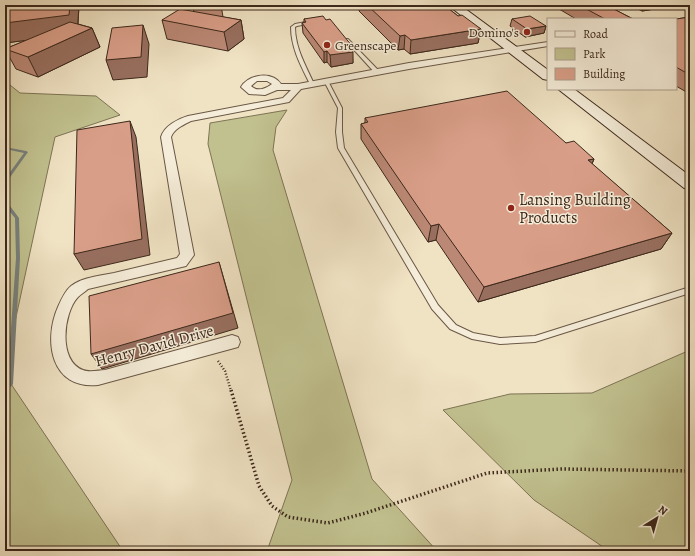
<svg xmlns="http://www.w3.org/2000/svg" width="695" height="556" viewBox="0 0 695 556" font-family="Alegreya,serif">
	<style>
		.green { fill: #c1c18f; stroke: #7e7455 }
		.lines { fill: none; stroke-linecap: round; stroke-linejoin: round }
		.stream { fill: #77807d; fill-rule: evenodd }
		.lane-casing { stroke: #695745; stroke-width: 2 }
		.street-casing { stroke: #695745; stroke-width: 2 }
		.secondary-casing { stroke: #3c281b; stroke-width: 2 }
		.path-far1 { stroke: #3c281b; stroke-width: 2.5; stroke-dasharray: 1 2; stroke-linecap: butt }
		.path { stroke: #3c281b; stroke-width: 3.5; stroke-dasharray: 1.5 2.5; stroke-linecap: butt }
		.lane { fill: #f5edd9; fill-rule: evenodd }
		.street { fill: #f5edd9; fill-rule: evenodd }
		.secondary { fill: #f5edd9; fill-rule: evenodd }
		.wall { fill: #bb8875; stroke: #3c281b }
		.shaded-wall { fill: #986f5f; stroke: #3c281b }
		.building { fill: #d99e88; stroke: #3c281b }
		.poi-dot { fill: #8f2418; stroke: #f5edd9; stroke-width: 1.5 }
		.labels { text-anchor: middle; stroke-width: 3; stroke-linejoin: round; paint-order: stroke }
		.far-poi-label { font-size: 13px; fill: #3c281b; stroke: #f5edd9; text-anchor: end }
		.poi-label { font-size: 16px; fill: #3c281b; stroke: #f5edd9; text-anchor: start }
		.street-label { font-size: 16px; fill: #3c281b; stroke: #f5edd9 }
	</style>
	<rect width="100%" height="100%" fill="#f0e3c4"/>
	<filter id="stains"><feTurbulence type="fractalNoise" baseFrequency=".005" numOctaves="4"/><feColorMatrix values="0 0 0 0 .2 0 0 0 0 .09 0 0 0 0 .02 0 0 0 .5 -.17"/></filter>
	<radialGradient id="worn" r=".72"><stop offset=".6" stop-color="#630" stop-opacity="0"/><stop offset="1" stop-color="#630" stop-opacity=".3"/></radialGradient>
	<!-- green -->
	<g class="green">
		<path d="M 5,81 L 20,93 L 96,96 L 120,115 L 55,137 L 5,368 Z"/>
		<path d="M 287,110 L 276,127 L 273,150 L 372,479 L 437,551 L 267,551 L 292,480 L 208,144 L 210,123 Z"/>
		<path d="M 690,350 L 690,551 L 609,551 L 534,500 L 443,410 L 510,394 L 592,393 Z"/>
		<path d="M 5,375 L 123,551 L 5,551 Z"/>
	</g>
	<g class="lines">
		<!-- stream -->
		<g class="stream">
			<path d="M 5,147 L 26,151 L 28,152 L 6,183 L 5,183 L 5,179 L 24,153 L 5,149 Z"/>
			<path d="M 5,202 L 7,202 L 19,218 L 20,258 L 13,384 L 12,386 L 10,387 L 8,386 L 7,384 L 16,258 L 15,218 L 5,206 Z"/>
		</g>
		<!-- lane casing -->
		<g class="lane-casing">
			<g id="lane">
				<path d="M 311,21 L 312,21 L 312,23 L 297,26 L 295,27 C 295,48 306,66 314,84 L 312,85 L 310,84 C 301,66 291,48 291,27 L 295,24 Z"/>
				<path d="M 346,39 L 348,39 L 379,71 L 379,73 L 375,73 L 346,41 Z"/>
				<path d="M 324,80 L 328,81 L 342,108 L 342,132 L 344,148 L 438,305 L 456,325 L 473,333 L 500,338 L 535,336 L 690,287 L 690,293 L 535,342 L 500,344 L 472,339 L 450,329 L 432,309 L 338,148 L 336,132 L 338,108 L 324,81 Z"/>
			</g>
		</g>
		<!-- street casing -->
		<g class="street-casing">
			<path id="street" d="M 548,42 L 548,46 L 409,69 L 301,89 L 289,102 L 191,121 C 183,125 174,129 171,137 L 194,255 L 186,266 L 88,289 C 85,292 81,294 78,297 C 63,313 58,361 83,370 C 90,373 99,370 105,370 L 232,335 L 238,337 L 240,342 L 238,347 L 98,385 C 51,390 43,341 58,307 C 61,300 65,291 71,286 C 83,277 100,276 114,273 C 135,268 156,263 177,258 L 180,254 L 161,137 C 164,126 178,119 188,116 L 283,98 L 291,90 L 277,90 L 265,95 L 249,94 L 241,87 C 249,74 272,71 281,84 L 298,84 L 409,63 ZM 257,81 L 267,81 L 272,84 C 266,89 257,92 251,86 Z"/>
		</g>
		<!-- secondary casing -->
		<g class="secondary-casing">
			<g id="secondary">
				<path d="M 448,5 L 460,5 L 548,70 L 548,80 L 543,79 Z"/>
				<path d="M 558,89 L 574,89 L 690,176 L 690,189 L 684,188 Z"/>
			</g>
		</g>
		<!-- path-far1 -->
		<path class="path-far1" d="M 218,361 L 225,371 L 231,391"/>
		<!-- path -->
		<path class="path" d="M 231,390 L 259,486 L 272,506 L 288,517 L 328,523 L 366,513 L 487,473 L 562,469 L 690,471"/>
		<!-- lane -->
		<use href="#lane" class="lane"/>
		<!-- street -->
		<use href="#street" class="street"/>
		<!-- secondary -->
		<use href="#secondary" class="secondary"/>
	</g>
	<!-- wall -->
	<g class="wall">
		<path d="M 192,5 L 221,5 L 223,17 L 241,20 L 244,39 L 228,51 L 167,39 L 162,20 L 194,12 Z"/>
		<path d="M 358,5 L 444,5 L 458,16 L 481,29 L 478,43 L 410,54 L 404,49 L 398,50 L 359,11 L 360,7 Z"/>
		<path d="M 554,5 L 606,5 L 633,19 L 576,19 L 554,6 Z"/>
		<path d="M 630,5 L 680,5 L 642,11 Z"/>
		<path d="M 79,6 L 78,24 L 92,28 L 100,47 L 38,77 L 16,69 L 5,49 L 27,40 L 5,43 Z"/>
		<path d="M 690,17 L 690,94 L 676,86 L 676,19 Z"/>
		<path d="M 304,19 L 326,20 L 352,46 L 353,63 L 331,67 L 327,62 L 324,63 L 303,33 L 302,23 L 304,22 Z"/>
		<path d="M 512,19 L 546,26 L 544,33 L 525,37 L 510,26 Z"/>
		<path d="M 365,118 L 566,143 L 594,159 L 592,164 L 672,233 L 661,249 L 478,302 L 436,240 L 428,242 L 361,139 L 361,124 L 365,123 Z"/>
	</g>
	<!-- shaded-wall -->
	<g class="shaded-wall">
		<path d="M 70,5 L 79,5 L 79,6 L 77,34 L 5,43 L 5,23 Z"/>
		<path d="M 486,5 L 494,5 L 486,6 Z"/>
		<path d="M 645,5 L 680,5 L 642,11 Z"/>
		<path d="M 241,20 L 244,39 L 228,51 L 224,32 Z"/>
		<path d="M 143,25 L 149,44 L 147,77 L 113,80 L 106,60 Z"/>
		<path d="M 546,26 L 544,33 L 525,37 L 527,29 Z"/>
		<path d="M 92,28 L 100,47 L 38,77 L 28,57 Z"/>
		<path d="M 481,29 L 478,43 L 410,54 L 411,40 Z"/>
		<path d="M 405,35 L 404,49 L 398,50 L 400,36 Z"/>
		<path d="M 349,46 L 352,46 L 352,52 L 353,52 L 353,63 L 331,67 L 330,55 Z"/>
		<path d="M 327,51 L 327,62 L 324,63 L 324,52 Z"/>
		<path d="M 130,121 L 136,137 L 150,255 L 84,270 L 74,254 Z"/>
		<path d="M 594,159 L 587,175 L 588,160 Z"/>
		<path d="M 439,224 L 436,240 L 428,242 L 431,226 Z"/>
		<path d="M 672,233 L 661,249 L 478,302 L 484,287 Z"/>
		<path d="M 219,262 L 238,328 L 102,369 L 91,354 Z"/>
	</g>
	<!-- building -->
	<g class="building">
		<path d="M 5,5 L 70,5 L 69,15 L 5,23 Z"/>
		<path d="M 367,5 L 444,5 L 458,16 L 462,15 L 481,29 L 411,40 L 405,35 L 400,36 Z"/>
		<path d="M 579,5 L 606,5 L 633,19 L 605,19 Z"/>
		<path d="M 180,9 L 241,20 L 224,32 L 162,20 Z"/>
		<path d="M 323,16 L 326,20 L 330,19 L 352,46 L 349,46 L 353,52 L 330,55 L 327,51 L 324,52 L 302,23 L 306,22 L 304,19 Z"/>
		<path d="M 530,16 L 546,26 L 527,29 L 512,19 Z"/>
		<path d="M 690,17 L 690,75 L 676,67 L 676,19 Z"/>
		<path d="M 70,22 L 92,28 L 28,57 L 5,49 Z"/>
		<path d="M 143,25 L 141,57 L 106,60 L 112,28 Z"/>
		<path d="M 507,91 L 566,143 L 574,141 L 594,159 L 588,160 L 672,233 L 484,287 L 439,224 L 431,226 L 361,124 L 368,122 L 365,118 Z"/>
		<path d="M 130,121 L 142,239 L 74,254 L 77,130 Z"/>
		<path d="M 219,262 L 233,313 L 91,354 L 89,296 Z"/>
	</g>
	<!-- markers -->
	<g class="poi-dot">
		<circle cx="527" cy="32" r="4"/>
		<circle cx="327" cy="45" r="4"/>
		<circle cx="511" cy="208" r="4"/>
	</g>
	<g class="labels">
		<!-- far-poi labels -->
		<g class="far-poi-label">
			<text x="519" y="37">Domino's</text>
			<text x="335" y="50" text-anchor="start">Greenscape</text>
		</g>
		<!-- poi labels -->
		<g class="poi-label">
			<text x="519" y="205">Lansing Building<tspan x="519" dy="18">Products</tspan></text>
		</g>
		<!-- street labels -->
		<g class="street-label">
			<text transform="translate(154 345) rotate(-15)" y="6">Henry David Drive</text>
		</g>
	</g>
	<!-- margin -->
	<rect width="695" height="556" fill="none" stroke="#f0e3c4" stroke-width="20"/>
	<rect x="6" y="6" width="683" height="544" fill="none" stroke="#3c281b" stroke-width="2"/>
	<rect x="10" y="10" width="675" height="536" fill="none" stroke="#3c281b"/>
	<!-- legend -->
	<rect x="547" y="18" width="130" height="72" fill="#f5edd9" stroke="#ab9e8d"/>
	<rect x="555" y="31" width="20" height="6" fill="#f5edd9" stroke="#ab9e8d"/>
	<text x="583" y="38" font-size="12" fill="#3c281b">Road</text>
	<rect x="555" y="48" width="20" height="12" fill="#c1c18f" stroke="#ab9e8d"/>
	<text x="583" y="58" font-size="12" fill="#3c281b">Park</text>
	<rect x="555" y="68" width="20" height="12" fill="#d99e88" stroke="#ab9e8d"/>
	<text x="583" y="78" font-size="12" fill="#3c281b">Building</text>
	<!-- north arrow -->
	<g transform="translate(657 518) rotate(37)" stroke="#f5edd9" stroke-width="3" paint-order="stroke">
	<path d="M0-3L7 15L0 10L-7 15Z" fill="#3c281b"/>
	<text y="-6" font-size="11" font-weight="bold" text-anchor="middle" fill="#3c281b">N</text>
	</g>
	<rect width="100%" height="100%" filter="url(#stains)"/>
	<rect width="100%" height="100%" fill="url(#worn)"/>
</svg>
